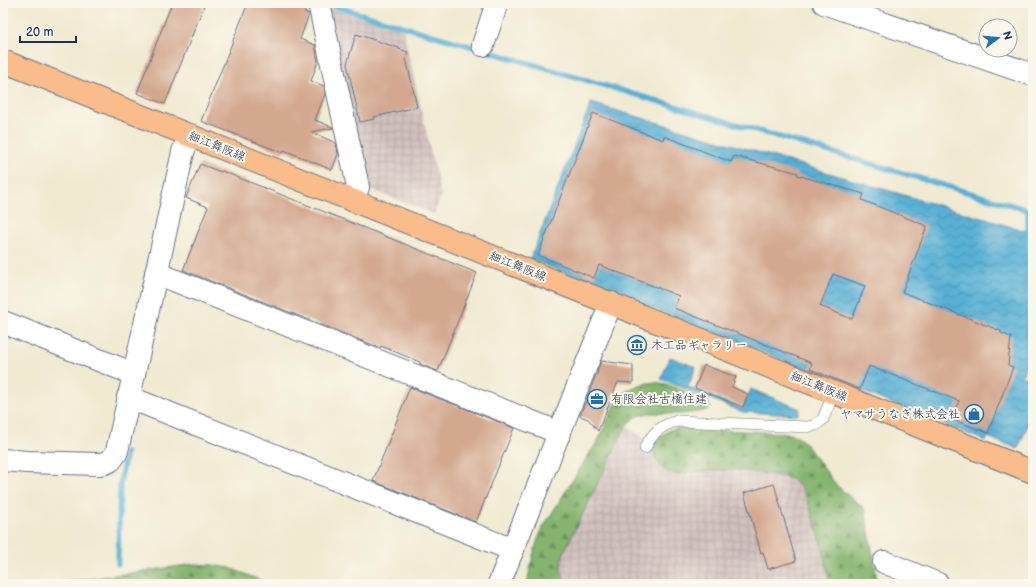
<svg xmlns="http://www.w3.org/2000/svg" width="1036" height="587" viewBox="0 0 1036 587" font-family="'Balsamiq Sans','Klee One',sans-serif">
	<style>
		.industrial { fill: url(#industrial-grid) }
		.forest { fill: url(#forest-firs); stroke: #507266 }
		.water { fill: url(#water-waves); stroke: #3a709a }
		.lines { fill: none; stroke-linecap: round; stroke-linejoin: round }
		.stream { stroke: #58b1d5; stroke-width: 5.5 }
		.building { fill: #d3a88f; fill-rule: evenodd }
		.lane-casing { stroke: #667086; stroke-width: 12 }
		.street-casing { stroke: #667086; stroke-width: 24 }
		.primary-casing { stroke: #667086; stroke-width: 24 }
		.lane { stroke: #fff; stroke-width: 11 }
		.street { stroke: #fff; stroke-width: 22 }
		.primary { stroke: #f9bc8a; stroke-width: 22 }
		.labels { text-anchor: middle; stroke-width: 4; stroke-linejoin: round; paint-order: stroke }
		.street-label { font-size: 12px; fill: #1b2f5e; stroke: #fbf7ec }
		.poi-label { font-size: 12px; fill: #1b2f5e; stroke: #fbf7ec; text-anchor: start }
	</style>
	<defs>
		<pattern id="industrial-grid" width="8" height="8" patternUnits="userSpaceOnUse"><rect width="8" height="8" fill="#d1c0bc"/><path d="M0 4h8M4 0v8" fill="none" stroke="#b3a5a4"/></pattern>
		<pattern id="forest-firs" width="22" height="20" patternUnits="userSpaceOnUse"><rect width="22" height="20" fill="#84b46d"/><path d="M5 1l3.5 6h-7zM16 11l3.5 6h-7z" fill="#6b935d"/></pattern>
		<pattern id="water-waves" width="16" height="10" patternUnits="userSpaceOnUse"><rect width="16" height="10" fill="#58b1d5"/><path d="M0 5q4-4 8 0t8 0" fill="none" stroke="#4890b0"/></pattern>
	</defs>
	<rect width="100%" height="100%" fill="#fbf7ec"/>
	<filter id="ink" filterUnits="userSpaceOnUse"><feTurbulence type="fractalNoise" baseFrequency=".025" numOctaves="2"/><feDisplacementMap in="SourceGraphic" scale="8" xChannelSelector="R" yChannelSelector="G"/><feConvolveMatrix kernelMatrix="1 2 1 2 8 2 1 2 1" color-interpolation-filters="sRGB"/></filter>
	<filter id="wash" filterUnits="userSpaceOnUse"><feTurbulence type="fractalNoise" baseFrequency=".012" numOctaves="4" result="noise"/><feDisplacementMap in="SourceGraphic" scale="16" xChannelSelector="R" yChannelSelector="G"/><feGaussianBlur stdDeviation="0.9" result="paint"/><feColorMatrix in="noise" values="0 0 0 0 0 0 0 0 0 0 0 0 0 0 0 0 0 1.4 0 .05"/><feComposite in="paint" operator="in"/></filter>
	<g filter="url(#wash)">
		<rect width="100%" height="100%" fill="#f0ead1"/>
		<!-- industrial -->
		<g class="industrial">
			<path d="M 328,8 L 403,29 L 441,196 L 434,214 L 367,188 Z"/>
			<path d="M 626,426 L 654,445 L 655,458 L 676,474 L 706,470 L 728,470 L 747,471 L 781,476 L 791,479 L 800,486 L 806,496 L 821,542 L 830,584 L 566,584 L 562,578 L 561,565 L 563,554 Z"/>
		</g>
		<!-- forest -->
		<g class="forest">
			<path d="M 655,382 L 666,384 L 705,400 L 709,403 L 710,407 L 708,410 C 698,412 687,414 676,414 C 656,414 641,408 626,426 L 563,554 C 560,566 560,573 566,584 L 527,584 C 531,564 534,546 543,527 L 598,440 C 616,409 611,387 655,382 Z"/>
			<path d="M 678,428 L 787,433 L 797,436 L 805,443 L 837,486 L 865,509 L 878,584 L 830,584 L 821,542 L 806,496 L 800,486 L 791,479 L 781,476 L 747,471 L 728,470 L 706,471 L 676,474 L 664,470 L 655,458 L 654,445 L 656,442 L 662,435 L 670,430 Z"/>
			<path d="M 194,564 L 212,565 L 230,568 L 270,584 L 53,584 Z"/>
		</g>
		<!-- water -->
		<g class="water">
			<path d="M 591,103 L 1026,231 L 1026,365 L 1022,376 L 1033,380 L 1033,412 L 1018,449 L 988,437 L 986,441 L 530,259 Z"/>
			<path d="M 670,357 L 696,367 L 688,387 L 743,409 L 751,389 L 800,409 L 798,415 L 742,412 L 661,379 Z"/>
		</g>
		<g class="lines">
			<!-- stream -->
			<g class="stream">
				<path d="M 327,3 L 327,4 L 1028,210 L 1029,363 L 1033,364"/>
				<path d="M 118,564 L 120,483 L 126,453"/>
			</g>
		</g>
		<g id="blocks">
			<!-- building -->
			<g class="building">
				<path d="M 172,3 L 205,3 L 165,104 L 137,93 Z"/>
				<path d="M 248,3 L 307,3 L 307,6 L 304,12 L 309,14 L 309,15 L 300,39 L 315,45 L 318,61 L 311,81 L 324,86 L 325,94 L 315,120 L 332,127 L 333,128 L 311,132 L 336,143 L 338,154 L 332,170 L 284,150 L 283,153 L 201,121 Z"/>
				<path d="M 356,34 L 399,48 L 399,49 L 408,52 L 406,58 L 417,107 L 374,117 L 375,119 L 360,122 L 347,64 Z"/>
				<path d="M 593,113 L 663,140 L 664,136 L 731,162 L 734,156 L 798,173 L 797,175 L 864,194 L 862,200 L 927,226 L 902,292 L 1001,331 L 1001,333 L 1011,337 L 1008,365 L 1013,367 L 988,433 L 951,419 L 959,401 L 869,366 L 860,389 L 810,369 L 812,363 L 674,308 L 679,296 L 599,265 L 594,278 L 538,255 ZM 833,274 L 865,286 L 852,319 L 820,306 Z"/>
				<path d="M 200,164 L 221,172 L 222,171 L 477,273 L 438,371 L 420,364 L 420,362 L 381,346 L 380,348 L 183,270 L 208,207 L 186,198 Z"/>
				<path d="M 601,361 L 633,365 L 633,383 L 618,382 L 598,431 L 588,419 L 580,416 L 596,375 L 597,375 L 598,369 Z"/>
				<path d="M 704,365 L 736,377 L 732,387 L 748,394 L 743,407 L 695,388 Z"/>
				<path d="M 410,387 L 514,428 L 476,522 L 373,481 Z"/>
				<path d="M 774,484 L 796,561 L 768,569 L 763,552 L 761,553 L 744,493 Z"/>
			</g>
		</g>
	</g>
	<g filter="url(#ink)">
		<use href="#blocks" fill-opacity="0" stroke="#667086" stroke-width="1"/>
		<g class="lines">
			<!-- lane casing -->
			<g class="lane-casing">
				<path id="lane" d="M 645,448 C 653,432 660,426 677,421 L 807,427 L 816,425 L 823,419 L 834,392"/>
			</g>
			<!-- street casing -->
			<g class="street-casing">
				<g id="street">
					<path d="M 319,3 L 358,187 L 353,200"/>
					<path d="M 824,3 L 1033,75"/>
					<path d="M 483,45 L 497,3"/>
					<path d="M 156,273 L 560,433"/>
					<path d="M 3,322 L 134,374"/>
					<path d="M 128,397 L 513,550"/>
					<path d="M 3,460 L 27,462 L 99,464 C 109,463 112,461 117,451 L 183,152 L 190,135"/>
					<path d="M 884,562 L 938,584"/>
					<path d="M 499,584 L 611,303"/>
				</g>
			</g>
			<!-- primary casing -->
			<g class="primary-casing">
				<path id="primary" d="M 3,61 L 1033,472"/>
			</g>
			<!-- lane -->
			<use href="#lane" class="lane"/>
			<!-- street -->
			<use href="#street" class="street"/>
			<!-- primary -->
			<use href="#primary" class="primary"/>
		</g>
	</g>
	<!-- icons -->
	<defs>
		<g id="museum-ring" transform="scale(1)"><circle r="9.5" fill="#fbf7ec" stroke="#1f6fb2" stroke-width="1.5"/><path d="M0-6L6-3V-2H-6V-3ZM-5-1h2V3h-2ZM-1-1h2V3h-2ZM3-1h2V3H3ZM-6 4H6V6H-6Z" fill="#1f6fb2"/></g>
		<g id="office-ring" transform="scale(1)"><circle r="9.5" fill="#fbf7ec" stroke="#1f6fb2" stroke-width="1.5"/><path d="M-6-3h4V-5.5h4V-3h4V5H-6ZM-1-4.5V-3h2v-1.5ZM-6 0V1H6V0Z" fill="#1f6fb2"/></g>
		<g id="shop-ring" transform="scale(1)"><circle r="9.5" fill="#fbf7ec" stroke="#1f6fb2" stroke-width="1.5"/><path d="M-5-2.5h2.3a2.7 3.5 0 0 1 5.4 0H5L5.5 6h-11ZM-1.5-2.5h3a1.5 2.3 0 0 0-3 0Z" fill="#1f6fb2"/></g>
	</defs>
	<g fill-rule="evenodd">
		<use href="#museum-ring" x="637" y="345"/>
		<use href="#office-ring" x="597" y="399"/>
		<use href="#shop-ring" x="974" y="414"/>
	</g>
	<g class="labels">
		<!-- street labels -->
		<g class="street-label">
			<text transform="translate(217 146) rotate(22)" y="4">細江舞阪線</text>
			<text transform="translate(518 266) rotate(22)" y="4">細江舞阪線</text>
			<text transform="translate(819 386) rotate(22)" y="4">細江舞阪線</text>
		</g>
		<!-- poi labels -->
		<g class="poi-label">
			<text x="651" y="349">木工品ギャラリー</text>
			<text x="611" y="403">有限会社古橋住建</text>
			<text x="960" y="418" text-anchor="end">ヤマサうなぎ株式会社</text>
		</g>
	</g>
	<!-- margin -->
	<rect width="1036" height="587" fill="none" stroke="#fbf7ec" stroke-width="16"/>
	<!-- north arrow -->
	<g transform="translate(998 38) rotate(74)"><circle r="19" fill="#fbf7ec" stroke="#a1a7b3"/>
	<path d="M0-3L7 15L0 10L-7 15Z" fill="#1f6fb2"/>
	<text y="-6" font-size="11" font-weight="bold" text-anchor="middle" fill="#1b2f5e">N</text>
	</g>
	<!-- scale -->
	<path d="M20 36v6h56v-6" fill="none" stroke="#1b2f5e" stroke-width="2"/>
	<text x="26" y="36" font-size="12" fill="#1b2f5e" stroke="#fbf7ec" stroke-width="3" paint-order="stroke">20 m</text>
</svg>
